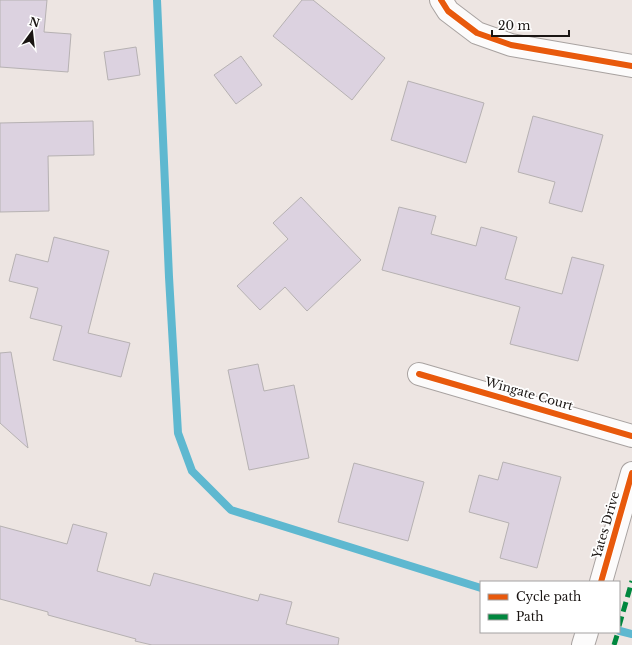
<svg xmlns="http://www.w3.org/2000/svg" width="632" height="645" viewBox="0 0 632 645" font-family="'Libre Baskerville',serif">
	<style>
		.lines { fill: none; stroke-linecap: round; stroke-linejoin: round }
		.stream { stroke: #5eb8d0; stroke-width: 8 }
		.building { fill: #dcd2e0; stroke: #b6b1b2 }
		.street-casing { stroke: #a8a2a0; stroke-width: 24 }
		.street { stroke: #fcfbfb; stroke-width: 22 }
		.quiet { stroke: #00873e; stroke-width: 5; stroke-dasharray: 10 5; stroke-linecap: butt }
		.cycleway-casing { stroke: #fff; stroke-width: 8 }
		.cycleway { stroke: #e8590c; stroke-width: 6 }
		.labels { text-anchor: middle; stroke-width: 3.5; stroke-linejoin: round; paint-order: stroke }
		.street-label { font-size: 12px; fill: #1a1513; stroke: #fff }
	</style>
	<rect width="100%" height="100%" fill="#ede5e2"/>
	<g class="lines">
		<!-- stream -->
		<g class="stream">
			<path d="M 157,0 L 169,277 L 178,433 L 192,471 L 231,510 L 481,588"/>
			<path d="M 620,631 L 632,634"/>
		</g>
	</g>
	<!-- building -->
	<g class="building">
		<path d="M 0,0 L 47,0 L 44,32 L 71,34 L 68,72 L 0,67 Z"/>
		<path d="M 302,0 L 313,0 L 385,58 L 352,100 L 273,36 Z"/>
		<path d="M 136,47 L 140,75 L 108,80 L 104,52 Z"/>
		<path d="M 241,56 L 262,85 L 236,104 L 214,75 Z"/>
		<path d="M 408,81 L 484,103 L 466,163 L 391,140 Z"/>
		<path d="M 533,116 L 603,135 L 582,212 L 549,203 L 555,182 L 518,172 Z"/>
		<path d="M 93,121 L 94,155 L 48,156 L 49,211 L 0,212 L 0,123 Z"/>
		<path d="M 301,197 L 361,260 L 307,311 L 285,287 L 260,310 L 237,286 L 288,239 L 273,223 Z"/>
		<path d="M 399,207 L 436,216 L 431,234 L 476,246 L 481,227 L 517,237 L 505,279 L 562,294 L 572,257 L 604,265 L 578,361 L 510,344 L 520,307 L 382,270 Z"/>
		<path d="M 54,237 L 109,251 L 88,333 L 130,343 L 121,377 L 53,360 L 62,326 L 30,318 L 38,288 L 9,281 L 16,254 L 48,262 Z"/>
		<path d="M 11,352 L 28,448 L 0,423 L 0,353 Z"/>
		<path d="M 258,364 L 264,391 L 294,385 L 309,458 L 249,470 L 228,370 Z"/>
		<path d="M 503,462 L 561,477 L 537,568 L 500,558 L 509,523 L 469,512 L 479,475 L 498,480 Z"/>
		<path d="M 354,463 L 424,482 L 408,541 L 338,522 Z"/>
		<path d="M 73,524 L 107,533 L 97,571 L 150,586 L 154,573 L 258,601 L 260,594 L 292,602 L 286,624 L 339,638 L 338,645 L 152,645 L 135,641 L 136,639 L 48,615 L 48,612 L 0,599 L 0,526 L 67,544 Z"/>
	</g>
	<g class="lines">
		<!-- street casing -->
		<g class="street-casing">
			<g id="street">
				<path d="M 441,0 L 448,11 L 477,33 L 511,45 L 632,66"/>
				<path d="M 419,374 L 632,436"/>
				<path d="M 601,582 L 632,473"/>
				<path d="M 583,645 L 587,632"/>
			</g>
		</g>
		<!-- street -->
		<use href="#street" class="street"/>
		<!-- quiet -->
		<g class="quiet">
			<path d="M 619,626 L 632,581"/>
			<path d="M 614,645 L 618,632"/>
		</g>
		<!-- cycleway casing -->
		<g class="cycleway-casing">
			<g id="cycleway">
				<path d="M 441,0 L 448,11 L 477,33 L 511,45 L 632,66"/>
				<path d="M 419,374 L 632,436"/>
				<path d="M 601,582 L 632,473"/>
			</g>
		</g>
		<!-- cycleway -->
		<use href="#cycleway" class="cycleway"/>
	</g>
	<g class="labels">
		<!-- street labels -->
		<g class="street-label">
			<text transform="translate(529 394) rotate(16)" y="4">Wingate Court</text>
			<text transform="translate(606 525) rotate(-74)" y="4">Yates Drive</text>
		</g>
	</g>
	<!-- legend -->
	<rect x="480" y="581" width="140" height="52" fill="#ffffff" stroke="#a3a1a1"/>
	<rect x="488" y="594" width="20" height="6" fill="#e8590c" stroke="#a3a1a1"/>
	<text x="516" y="601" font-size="12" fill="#1a1513">Cycle path</text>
	<rect x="488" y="614" width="20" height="6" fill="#00873e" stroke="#a3a1a1"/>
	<text x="516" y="621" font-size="12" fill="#1a1513">Path</text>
	<!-- north arrow -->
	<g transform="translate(32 32) rotate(15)" stroke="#ffffff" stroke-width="3" paint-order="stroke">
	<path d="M0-3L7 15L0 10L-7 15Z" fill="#1a1513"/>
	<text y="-6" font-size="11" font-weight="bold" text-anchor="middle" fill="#1a1513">N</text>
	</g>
	<!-- scale -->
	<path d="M492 30v6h77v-6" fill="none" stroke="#1a1513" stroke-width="2"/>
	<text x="498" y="30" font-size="12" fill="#1a1513" stroke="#ffffff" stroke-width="3" paint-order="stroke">20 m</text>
</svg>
